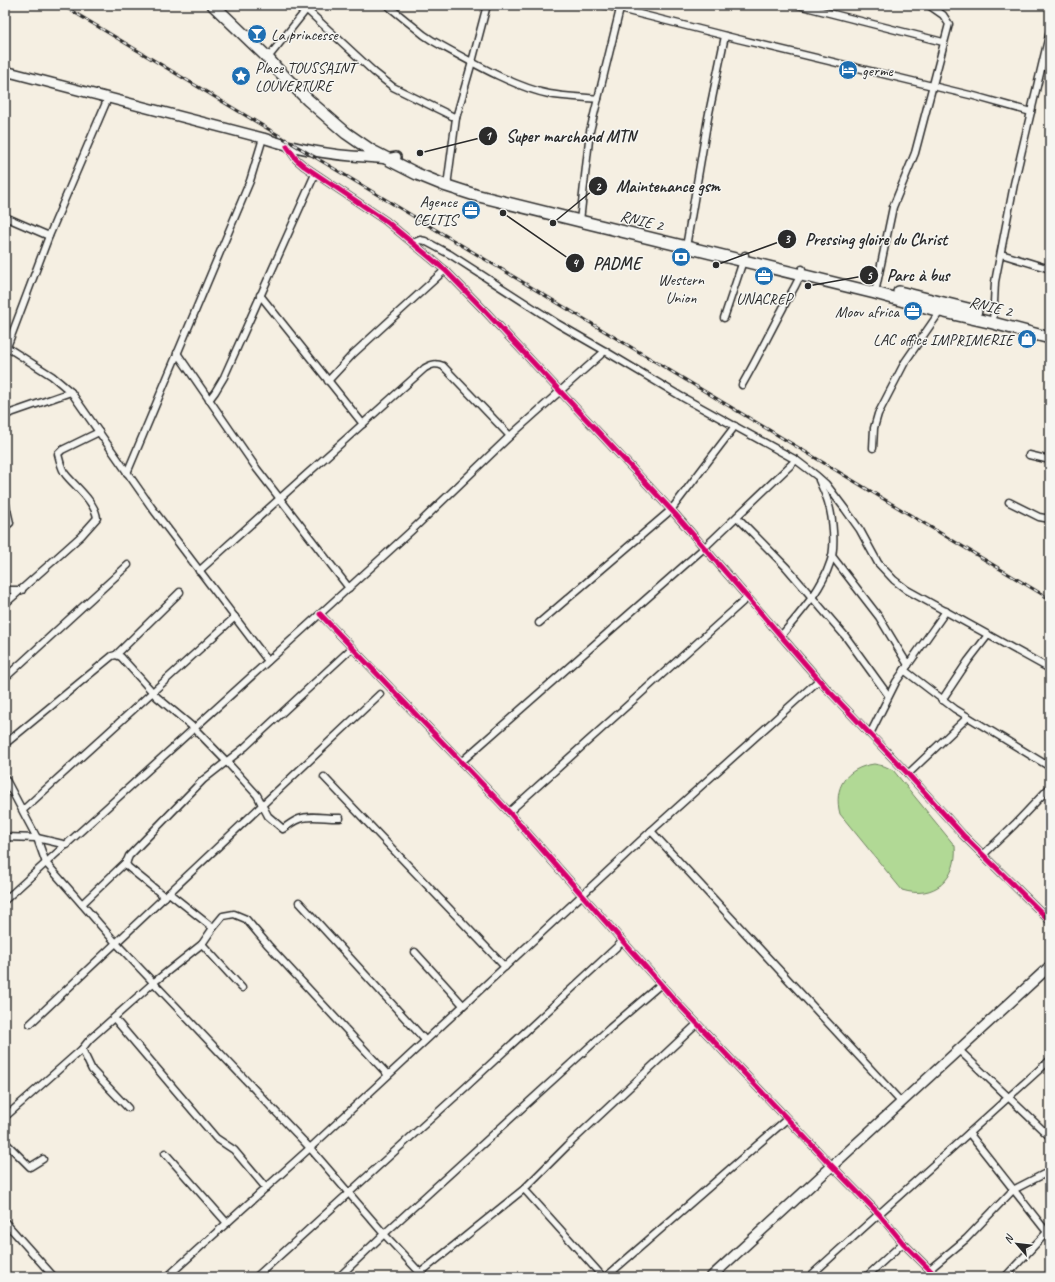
<svg xmlns="http://www.w3.org/2000/svg" width="1055" height="1282" viewBox="0 0 1055 1282" font-family="Caveat,sans-serif">
	<style>
		.garden { fill: #b1d995; stroke: #6e8260 }
		.lines { fill: none; stroke-linecap: round; stroke-linejoin: round }
		.minor-casing { stroke: #2b2b2b; stroke-width: 9 }
		.secondary-casing { stroke: #2b2b2b; stroke-width: 12 }
		.trunk-casing { stroke: #2b2b2b; stroke-width: 14 }
		.minor { stroke: #f6f6f2; stroke-width: 6 }
		.secondary { stroke: #f6f6f2; stroke-width: 9 }
		.trunk { stroke: #f6f6f2; stroke-width: 11 }
		.rail-casing { stroke: #2b2b2b; stroke-width: 3 }
		.rail { stroke: #f6f6f2; stroke-width: 1.5; stroke-dasharray: 4.5; stroke-linecap: butt }
		.cycleway-casing { stroke: #f6f6f2; stroke-width: 8 }
		.cycleway { stroke: #d6006c; stroke-width: 5 }
		.labels { text-anchor: middle; stroke-width: 3; stroke-linejoin: round; paint-order: stroke }
		.poi-label { font-size: 16px; fill: #2b2b2b; stroke: #f6f6f2; text-anchor: start }
		.street-label { font-size: 16px; fill: #2b2b2b; stroke: #f6f6f2 }
		.leader { fill: none; stroke: #2b2b2b; stroke-width: 1.5 }
		.callout-dot { fill: #2b2b2b; stroke: #f6f6f2; stroke-width: 1.5 }
		.mark-label { font-size: 12px; text-anchor: middle; font-weight: bold; fill: #fff }
		.callout-label { font-size: 17px; text-anchor: middle; font-weight: bold; fill: #2b2b2b; stroke: #f6f6f2; stroke-width: 3; stroke-linejoin: round; paint-order: stroke }
	</style>
	<rect width="100%" height="100%" fill="#f5efe2"/>
	<filter id="ink" filterUnits="userSpaceOnUse"><feTurbulence type="fractalNoise" baseFrequency=".025" numOctaves="2"/><feDisplacementMap in="SourceGraphic" scale="8" xChannelSelector="R" yChannelSelector="G"/><feConvolveMatrix kernelMatrix="1 2 1 2 8 2 1 2 1" color-interpolation-filters="sRGB"/></filter>
	<g filter="url(#ink)">
		<!-- garden -->
		<path class="garden" d="M 874,764 L 884,766 L 893,770 L 955,846 C 958,879 934,900 902,890 L 840,814 C 833,787 846,768 874,764 Z"/>
		<g class="lines">
			<!-- minor casing -->
			<g class="minor-casing">
				<g id="minor">
					<path d="M 387,5 L 424,35 L 433,41 C 466,59 513,87 549,94 C 565,97 582,97 598,99"/>
					<path d="M 604,5 L 738,39 L 974,96 L 1031,112"/>
					<path d="M 798,5 L 943,42"/>
					<path d="M 306,9 L 374,72 L 393,87 L 456,118"/>
					<path d="M 267,59 L 310,5"/>
					<path d="M 287,146 L 296,159 L 304,166 L 386,221 L 445,270 L 485,311 L 675,514 L 827,689 L 908,774 L 963,835 L 1050,921"/>
					<path d="M 447,186 L 456,118 L 472,62 L 487,5"/>
					<path d="M 5,217 L 49,236"/>
					<path d="M 580,221 L 590,131 L 621,5"/>
					<path d="M 413,243 L 420,240 L 425,241 L 451,255 L 558,324 L 605,351 L 682,397 L 796,460 L 817,476 L 826,484 L 845,509 L 860,530 L 878,563 L 894,580 L 907,590 L 1050,669"/>
					<path d="M 686,247 L 708,118 L 725,36"/>
					<path d="M 1001,254 L 1050,269"/>
					<path d="M 875,293 L 893,207 L 915,153 L 949,24 L 943,15 L 930,6"/>
					<path d="M 260,295 L 363,424"/>
					<path d="M 724,318 L 745,255"/>
					<path d="M 993,323 L 995,282 L 1014,184 L 1050,31"/>
					<path d="M 5,346 L 52,376 L 71,392 L 152,508 L 268,661"/>
					<path d="M 7,347 L 49,236 L 108,98"/>
					<path d="M 177,353 L 257,469 L 349,588"/>
					<path d="M 328,381 L 353,354 L 445,270"/>
					<path d="M 742,385 C 757,359 769,334 783,308 C 789,295 799,283 802,269"/>
					<path d="M 209,400 L 215,392 L 224,377 L 315,174"/>
					<path d="M 5,415 L 71,392"/>
					<path d="M 873,448 L 874,428 L 878,414 L 905,362 L 941,310"/>
					<path d="M 1029,455 L 1050,460"/>
					<path d="M 127,473 L 250,181 L 263,138"/>
					<path d="M 5,501 L 10,523 L 5,527"/>
					<path d="M 1009,502 L 1039,517 L 1050,519"/>
					<path d="M 737,517 L 786,567 L 846,637 L 888,695"/>
					<path d="M 832,556 L 879,617 L 908,665"/>
					<path d="M 199,571 L 425,368 C 432,364 436,363 443,366 L 510,436"/>
					<path d="M 5,590 L 22,590"/>
					<path d="M 5,604 L 81,536 L 97,518 C 95,502 76,487 66,475 C 61,469 60,461 58,454 L 62,450 L 99,432"/>
					<path d="M 320,614 L 509,812 L 672,997 L 832,1166 L 879,1214 L 903,1243 L 937,1277"/>
					<path d="M 539,623 L 671,510 L 735,426"/>
					<path d="M 781,636 C 799,614 821,591 830,563 C 836,548 833,518 828,502 C 826,495 822,487 819,480"/>
					<path d="M 116,655 L 180,592"/>
					<path d="M 904,670 L 955,709 L 1050,767"/>
					<path d="M 5,678 L 128,565"/>
					<path d="M 942,700 L 968,661 L 988,635"/>
					<path d="M 870,734 L 896,682 L 946,611"/>
					<path d="M 5,744 L 112,656 L 116,655 L 121,657 L 157,697 L 194,728 L 226,761 L 257,795 L 268,816 L 283,829 C 288,825 294,821 299,819 C 311,814 328,819 340,818"/>
					<path d="M 461,762 L 704,548 L 796,460"/>
					<path d="M 908,774 L 968,717"/>
					<path d="M 324,777 L 505,967"/>
					<path d="M 5,778 L 37,838 L 46,863 L 116,943 L 310,1148 L 384,1234 L 424,1277"/>
					<path d="M 23,810 L 235,617"/>
					<path d="M 509,812 L 747,598"/>
					<path d="M 651,831 L 902,1103"/>
					<path d="M 5,837 L 37,838 L 67,845"/>
					<path d="M 983,855 L 1015,824 L 1050,787"/>
					<path d="M 169,893 L 213,928"/>
					<path d="M 165,897 L 128,867 L 126,863 L 129,856 L 203,780 L 245,747 L 352,648"/>
					<path d="M 5,900 L 320,614 L 410,532 L 510,436 L 605,351"/>
					<path d="M 299,902 L 425,1040"/>
					<path d="M 82,904 L 127,861"/>
					<path d="M 202,944 L 242,988"/>
					<path d="M 415,952 L 463,1005"/>
					<path d="M 114,1018 L 216,1138 L 234,1150 L 266,1188"/>
					<path d="M 30,1024 L 380,694"/>
					<path d="M 959,1050 L 1050,1137"/>
					<path d="M 128,1108 L 92,1070 L 82,1049 L 90,1039 L 153,983 L 202,944 L 213,928 L 223,916 L 234,914 L 246,919 L 268,945 L 388,1075"/>
					<path d="M 5,1117 L 82,1049"/>
					<path d="M 969,1133 L 1050,1236"/>
					<path d="M 5,1142 L 30,1167 L 43,1159"/>
					<path d="M 165,1153 L 227,1223"/>
					<path d="M 524,1189 L 603,1277"/>
					<path d="M 5,1222 L 54,1277"/>
					<path d="M 930,1269 L 966,1239 L 1013,1190 L 1050,1171"/>
					<path d="M 420,1273 L 524,1189 L 567,1146 L 697,1024"/>
					<path d="M 167,1277 L 310,1148 L 651,831 L 819,680"/>
					<path d="M 256,1277 L 468,1085 L 622,942"/>
					<path d="M 339,1277 L 384,1234 L 610,1028 L 661,984"/>
					<path d="M 606,1277 L 787,1119"/>
					<path d="M 809,1277 L 1050,1060"/>
					<path d="M 866,1277 L 903,1243"/>
					<path d="M 1005,1277 L 1050,1229"/>
				</g>
			</g>
			<!-- secondary casing -->
			<g class="secondary-casing">
				<g id="secondary">
					<path d="M 5,71 L 263,138 C 296,149 330,155 365,157 C 376,158 386,160 396,157"/>
					<path d="M 711,1277 L 1050,966"/>
				</g>
			</g>
			<!-- trunk casing -->
			<g class="trunk-casing">
				<g id="trunk">
					<path d="M 213,5 L 265,55 L 277,69 L 308,100 L 346,133 L 372,151 L 417,174 L 444,185 L 475,195 L 580,221 L 875,293 L 940,311 L 993,323 L 1050,338"/>
					<path d="M 899,292 L 976,311"/>
				</g>
			</g>
			<!-- minor -->
			<use href="#minor" class="minor"/>
			<!-- secondary -->
			<use href="#secondary" class="secondary"/>
			<!-- trunk -->
			<use href="#trunk" class="trunk"/>
			<!-- rail casing -->
			<g class="rail-casing">
				<path id="rail" d="M 62,5 L 1050,599"/>
			</g>
			<!-- rail -->
			<use href="#rail" class="rail"/>
			<!-- cycleway casing -->
			<g class="cycleway-casing">
				<g id="cycleway">
					<path d="M 287,146 L 296,159 L 304,166 L 386,221 L 445,270 L 485,311 L 675,514 L 827,689 L 908,774 L 963,835 L 1050,921"/>
					<path d="M 320,614 L 509,812 L 672,997 L 832,1166 L 879,1214 L 903,1243 L 937,1277"/>
				</g>
			</g>
			<!-- cycleway -->
			<use href="#cycleway" class="cycleway"/>
		</g>
	</g>
	<!-- icons -->
	<defs>
		<g id="bar-disc" transform="scale(1)"><circle r="9.5" fill="#1f6fb2" stroke="#f6f6f2"/><path d="M-6-5H6L.8 .8V4.5H3.5V6h-7V4.5H-.8V.8Z" fill="#fff"/></g>
		<g id="hotel-disc" transform="scale(1)"><circle r="9.5" fill="#1f6fb2" stroke="#f6f6f2"/><path d="M-6-4.5h1.5V1H6V5H4.5V3h-9V5H-6ZM-4 0a1.8 1.8 0 1 1 3.6 0ZM.5 0V-2.5h3Q6-2.5 6 0Z" fill="#fff"/></g>
		<g id="sight-disc" transform="scale(1)"><circle r="9.5" fill="#1f6fb2" stroke="#f6f6f2"/><path d="M0-6L1.8-2.2L6-1.7L2.9 1.2L3.7 5.4L0 3.3L-3.7 5.4L-2.9 1.2L-6-1.7L-1.8-2.2Z" fill="#fff"/></g>
		<g id="office-disc" transform="scale(1)"><circle r="9.5" fill="#1f6fb2" stroke="#f6f6f2"/><path d="M-6-3h4V-5.5h4V-3h4V5H-6ZM-1-4.5V-3h2v-1.5ZM-6 0V1H6V0Z" fill="#fff"/></g>
		<g id="bank-disc" transform="scale(1)"><circle r="9.5" fill="#1f6fb2" stroke="#f6f6f2"/><path d="M-6-4H6V4H-6ZM0-2.3a2.3 2.3 0 1 0 0 4.6a2.3 2.3 0 1 0 0-4.6Z" fill="#fff"/></g>
		<g id="shop-disc" transform="scale(1)"><circle r="9.5" fill="#1f6fb2" stroke="#f6f6f2"/><path d="M-5-2.5h2.3a2.7 3.5 0 0 1 5.4 0H5L5.5 6h-11ZM-1.5-2.5h3a1.5 2.3 0 0 0-3 0Z" fill="#fff"/></g>
	</defs>
	<g fill-rule="evenodd">
		<use href="#bar-disc" x="257" y="34"/>
		<use href="#hotel-disc" x="848" y="70"/>
		<use href="#sight-disc" x="241" y="76"/>
		<use href="#office-disc" x="471" y="210"/>
		<use href="#bank-disc" x="681" y="257"/>
		<use href="#office-disc" x="764" y="276"/>
		<use href="#office-disc" x="913" y="311"/>
		<use href="#shop-disc" x="1027" y="339"/>
	</g>
	<g class="labels">
		<!-- poi labels -->
		<g class="poi-label">
			<text x="271" y="40">La princesse</text>
			<text x="255" y="73">Place TOUSSAINT<tspan x="255" dy="18">LOUVERTURE</tspan></text>
			<text x="862" y="76">germe</text>
			<text x="457" y="207" text-anchor="end">Agence<tspan x="457" dy="18">CELTIS</tspan></text>
			<text x="681" y="285" text-anchor="middle">Western<tspan x="681" dy="18">Union</tspan></text>
			<text x="764" y="304" text-anchor="middle">UNACREP</text>
			<text x="899" y="317" text-anchor="end">Moov africa</text>
			<text x="1013" y="345" text-anchor="end">LAC office IMPRIMERIE</text>
		</g>
		<!-- street labels -->
		<g class="street-label">
			<text transform="translate(642 220) rotate(14)" y="6">RNIE 2</text>
			<text transform="translate(991 306) rotate(14)" y="6">RNIE 2</text>
		</g>
	</g>
	<!-- callouts -->
	<path class="leader" d="M420 153L488 136M553 223L598 186M716 265L787 239M503 213L575 263M808 286L869 275"/>
	<g class="callout-dot">
		<circle cx="420" cy="153" r="4"/>
		<circle cx="553" cy="223" r="4"/>
		<circle cx="716" cy="265" r="4"/>
		<circle cx="503" cy="213" r="4"/>
		<circle cx="808" cy="286" r="4"/>
		<circle cx="488" cy="136" r="10"/>
		<circle cx="598" cy="186" r="10"/>
		<circle cx="787" cy="239" r="10"/>
		<circle cx="575" cy="263" r="10"/>
		<circle cx="869" cy="275" r="10"/>
	</g>
	<g class="mark-label">
		<text x="488" y="140">1</text>
		<text x="598" y="191">2</text>
		<text x="787" y="243">3</text>
		<text x="575" y="267">4</text>
		<text x="869" y="280">5</text>
	</g>
	<g class="callout-label">
		<text x="571" y="142">Super marchand MTN</text>
		<text x="668" y="192">Maintenance gsm</text>
		<text x="876" y="245">Pressing gloire du Christ</text>
		<text x="617" y="269">PADME</text>
		<text x="918" y="281">Parc à bus</text>
	</g>
	<!-- margin -->
	<rect width="1055" height="1282" fill="none" stroke="#f6f6f2" stroke-width="20"/>
	<rect x="10" y="10" width="1035" height="1262" fill="none" stroke="#2b2b2b" stroke-width="1.5" filter="url(#ink)"/>
	<!-- north arrow -->
	<g transform="translate(1017 1244) rotate(298)" stroke="#f6f6f2" stroke-width="3" paint-order="stroke">
	<path d="M0-3L7 15L0 10L-7 15Z" fill="#2b2b2b"/>
	<text y="-6" font-size="11" font-weight="bold" text-anchor="middle" fill="#2b2b2b">N</text>
	</g>
</svg>
